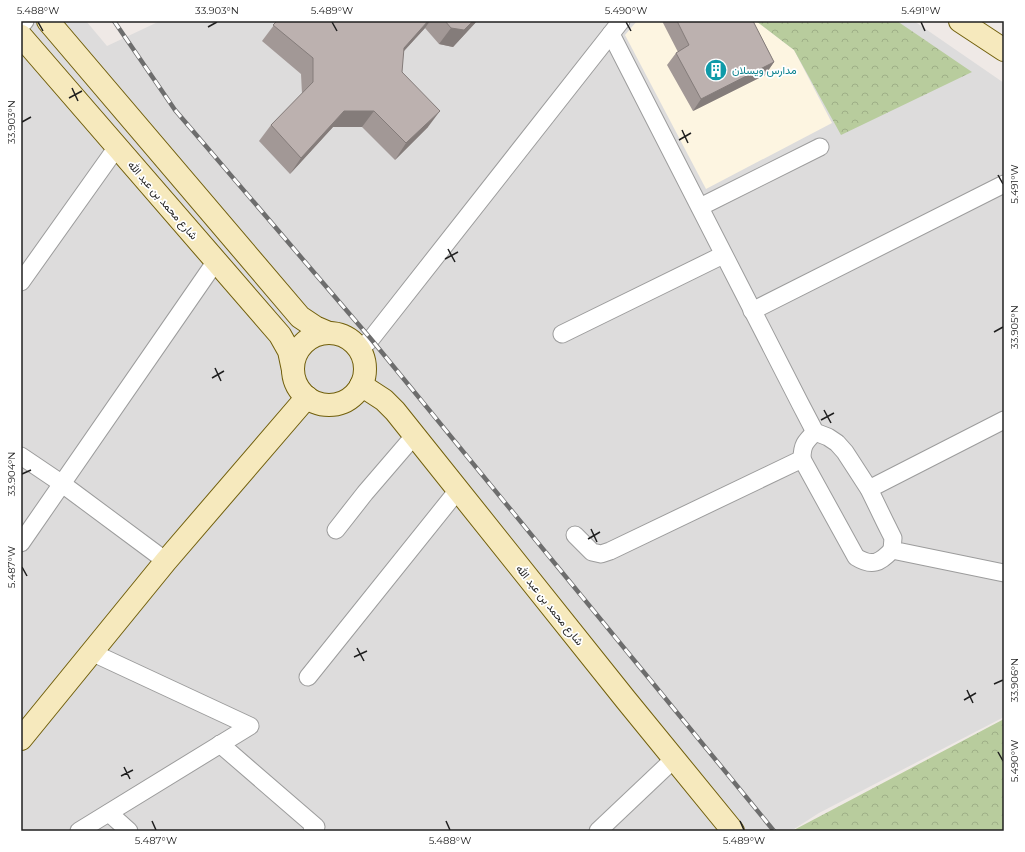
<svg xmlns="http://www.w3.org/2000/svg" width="1025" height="852" viewBox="0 0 1025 852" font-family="Montserrat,Vazirmatn,sans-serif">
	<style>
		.residential { fill: #dddcdc }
		.education { fill: #fdf5e1 }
		.forest { fill: url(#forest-crowns) }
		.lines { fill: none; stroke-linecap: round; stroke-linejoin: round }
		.street-casing { stroke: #9c9c9c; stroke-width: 19 }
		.secondary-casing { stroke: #715f0b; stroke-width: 24 }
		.street { stroke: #fff; stroke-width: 17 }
		.secondary { stroke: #f6e9bd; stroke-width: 22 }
		.rail-casing { stroke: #6d6d6d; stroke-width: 4.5 }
		.rail { stroke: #fff; stroke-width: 3; stroke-dasharray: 9; stroke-linecap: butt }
		.wall { fill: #a29896 }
		.shaded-wall { fill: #847c7a }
		.building { fill: #bcb1af; stroke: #847c7a }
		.ticks { fill: none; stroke: #1f1f1f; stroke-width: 1.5 }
		.labels { text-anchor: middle; stroke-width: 3.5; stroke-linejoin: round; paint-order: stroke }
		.culture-label { font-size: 11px; fill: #0d838f; stroke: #fff; text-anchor: start }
		.street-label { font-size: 11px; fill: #1f1f1f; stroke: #fff }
		.neatline { fill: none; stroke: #1f1f1f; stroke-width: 1.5 }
		.ticks-label { font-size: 10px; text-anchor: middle; fill: #1f1f1f }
	</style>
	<defs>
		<pattern id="forest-crowns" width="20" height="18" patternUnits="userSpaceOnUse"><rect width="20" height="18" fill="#b8cc9d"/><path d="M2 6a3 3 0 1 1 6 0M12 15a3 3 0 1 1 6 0" fill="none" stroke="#9eaf87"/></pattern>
	</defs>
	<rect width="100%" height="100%" fill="#efe9e6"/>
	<!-- residential -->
	<path class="residential" d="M 21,21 L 86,21 L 107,46 L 160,21 L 914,21 L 1004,83 L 1004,717 L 819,813 L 791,831 L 21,831 Z"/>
	<!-- education -->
	<path class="education" d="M 637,21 L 756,21 L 794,50 L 832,123 L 706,189 L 625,35 Z"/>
	<!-- forest -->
	<g class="forest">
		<path d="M 756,21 L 897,21 L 972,72 L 841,135 L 794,50 Z"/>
		<path d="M 1004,719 L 1004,831 L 792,831 Z"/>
	</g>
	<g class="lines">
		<!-- street casing -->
		<g class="street-casing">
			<g id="street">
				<path d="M 21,25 L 25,21"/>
				<path d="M 611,34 C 679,167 746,300 815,432 L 828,437 L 837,443 L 845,452 L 869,489 L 885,522 L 893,538 L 892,550 L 1004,573"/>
				<path d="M 700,207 L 820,147"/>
				<path d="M 21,282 L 117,147"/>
				<path d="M 752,311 L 1004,184"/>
				<path d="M 562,334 L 723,255"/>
				<path d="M 359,350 L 371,339 L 621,21"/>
				<path d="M 21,456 L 61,483 L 166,561"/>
				<path d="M 802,459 L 856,557 C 872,567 880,563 892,550"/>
				<path d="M 869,489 L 1004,420"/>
				<path d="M 336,530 L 365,493 L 414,436"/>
				<path d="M 575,535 L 592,552 L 601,554 L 610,551 L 802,459 C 802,445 805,442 815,432"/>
				<path d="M 21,543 L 216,261"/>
				<path d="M 308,677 L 458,490"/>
				<path d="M 220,744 L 316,827 L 312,831"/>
				<path d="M 109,813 L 129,831"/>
				<path d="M 79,831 L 250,726 L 91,652"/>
				<path d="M 598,831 L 674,759"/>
			</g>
		</g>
		<!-- secondary casing -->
		<g class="secondary-casing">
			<g id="secondary">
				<path d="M 48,21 L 300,317 L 315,327 L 329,333"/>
				<path d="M 960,21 L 1004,50"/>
				<path d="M 21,36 L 280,335 L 289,351 L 293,370"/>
				<circle cx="329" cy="369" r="36"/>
				<path d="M 361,385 L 384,400 L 395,411 L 626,700 L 733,831"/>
				<path d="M 21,739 L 166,561 L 307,397"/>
			</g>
		</g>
		<!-- street -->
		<use href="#street" class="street"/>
		<!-- secondary -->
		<use href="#secondary" class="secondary"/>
		<!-- rail casing -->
		<g class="rail-casing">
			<path id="rail" d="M 114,21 L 175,110 L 371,339 L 774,831"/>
		</g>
		<!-- rail -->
		<use href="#rail" class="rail"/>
	</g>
	<!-- wall -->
	<g class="wall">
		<path d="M 277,21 L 477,21 L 453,47 L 439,44 L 425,28 L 403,52 L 402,72 L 428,127 L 395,160 L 362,127 L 333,127 L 290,174 L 259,141 L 271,125 L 302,94 L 301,74 L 262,41 Z"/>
		<path d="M 662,21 L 753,21 L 774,62 L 765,75 L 693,111 L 667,65 L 676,53 L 678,52 Z"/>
	</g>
	<!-- shaded-wall -->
	<g class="shaded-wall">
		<path d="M 428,21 L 430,21 L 425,28 L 392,64 L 404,48 Z"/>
		<path d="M 473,21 L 477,21 L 453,47 L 439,44 L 451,28 Z"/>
		<path d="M 774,62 L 765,75 L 693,111 L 701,99 Z"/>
		<path d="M 344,111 L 374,111 L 362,127 L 333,127 L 290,174 L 301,158 Z"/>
		<path d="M 440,111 L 428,127 L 395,160 L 406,143 Z"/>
	</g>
	<!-- building -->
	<g class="building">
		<path d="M 277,21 L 428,21 L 404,48 L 402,72 L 440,111 L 406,143 L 374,111 L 344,111 L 301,158 L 271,125 L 313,82 L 313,58 L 273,25 Z"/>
		<path d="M 445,21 L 473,21 L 464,30 L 451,28 Z"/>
		<path d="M 677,21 L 753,21 L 774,62 L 701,99 L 676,53 L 689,45 Z"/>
	</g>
	<!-- ticks -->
	<path class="ticks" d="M 38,22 L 43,31M 332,22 L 337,31M 626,22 L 631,31M 921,22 L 925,31M 208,27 L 217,22M 72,88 L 78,101M 69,98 L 82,91M 22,122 L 31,117M 682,130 L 688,143M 679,140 L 691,133M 998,175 L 1003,184M 448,249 L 455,262M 445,259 L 458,252M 994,332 L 1003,327M 215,368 L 221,381M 212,378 L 224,371M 824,410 L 831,423M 821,420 L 834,413M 22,474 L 31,470M 591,529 L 597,542M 588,539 L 600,532M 22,567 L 27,576M 357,648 L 364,661M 354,657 L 367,651M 994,684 L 1003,680M 967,690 L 973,703M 964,700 L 976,693M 998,752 L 1003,761M 124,767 L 130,779M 121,776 L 133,770M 152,821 L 156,830M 446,821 L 450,830M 740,821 L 744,830"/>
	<!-- icons -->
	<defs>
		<g id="building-disc" transform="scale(1.15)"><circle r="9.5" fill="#0f9aa8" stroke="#fff"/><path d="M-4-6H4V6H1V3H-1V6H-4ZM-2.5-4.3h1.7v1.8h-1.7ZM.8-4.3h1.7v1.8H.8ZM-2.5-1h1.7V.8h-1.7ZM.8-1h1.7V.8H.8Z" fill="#fff"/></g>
	</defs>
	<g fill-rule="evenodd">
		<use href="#building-disc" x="716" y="70"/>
	</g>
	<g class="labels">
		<!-- culture labels -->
		<g class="culture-label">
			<text x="732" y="74">مدارس ويسلان</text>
		</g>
		<!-- street labels -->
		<g class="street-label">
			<text transform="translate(163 200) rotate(49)" y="4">شارع محمد بن عبد الله</text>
			<text transform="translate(550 605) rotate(51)" y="4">شارع محمد بن عبد الله</text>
		</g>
	</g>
	<!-- border -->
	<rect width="1025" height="852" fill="none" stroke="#ffffff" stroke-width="44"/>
	<rect x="22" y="22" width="981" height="808" class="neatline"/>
	<g class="ticks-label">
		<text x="38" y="14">5.488°W</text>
		<text x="217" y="14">33.903°N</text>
		<text x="332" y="14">5.489°W</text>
		<text x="626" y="14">5.490°W</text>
		<text x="921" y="14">5.491°W</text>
		<text transform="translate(11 122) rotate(-90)" y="4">33.903°N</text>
		<text transform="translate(1014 184) rotate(-90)" y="4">5.491°W</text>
		<text transform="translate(1014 327) rotate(-90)" y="4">33.905°N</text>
		<text transform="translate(11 474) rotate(-90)" y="4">33.904°N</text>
		<text transform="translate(11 567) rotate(-90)" y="4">5.487°W</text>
		<text transform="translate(1014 680) rotate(-90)" y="4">33.906°N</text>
		<text transform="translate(1014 761) rotate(-90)" y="4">5.490°W</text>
		<text x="156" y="844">5.487°W</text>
		<text x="450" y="844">5.488°W</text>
		<text x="744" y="844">5.489°W</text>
	</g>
</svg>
